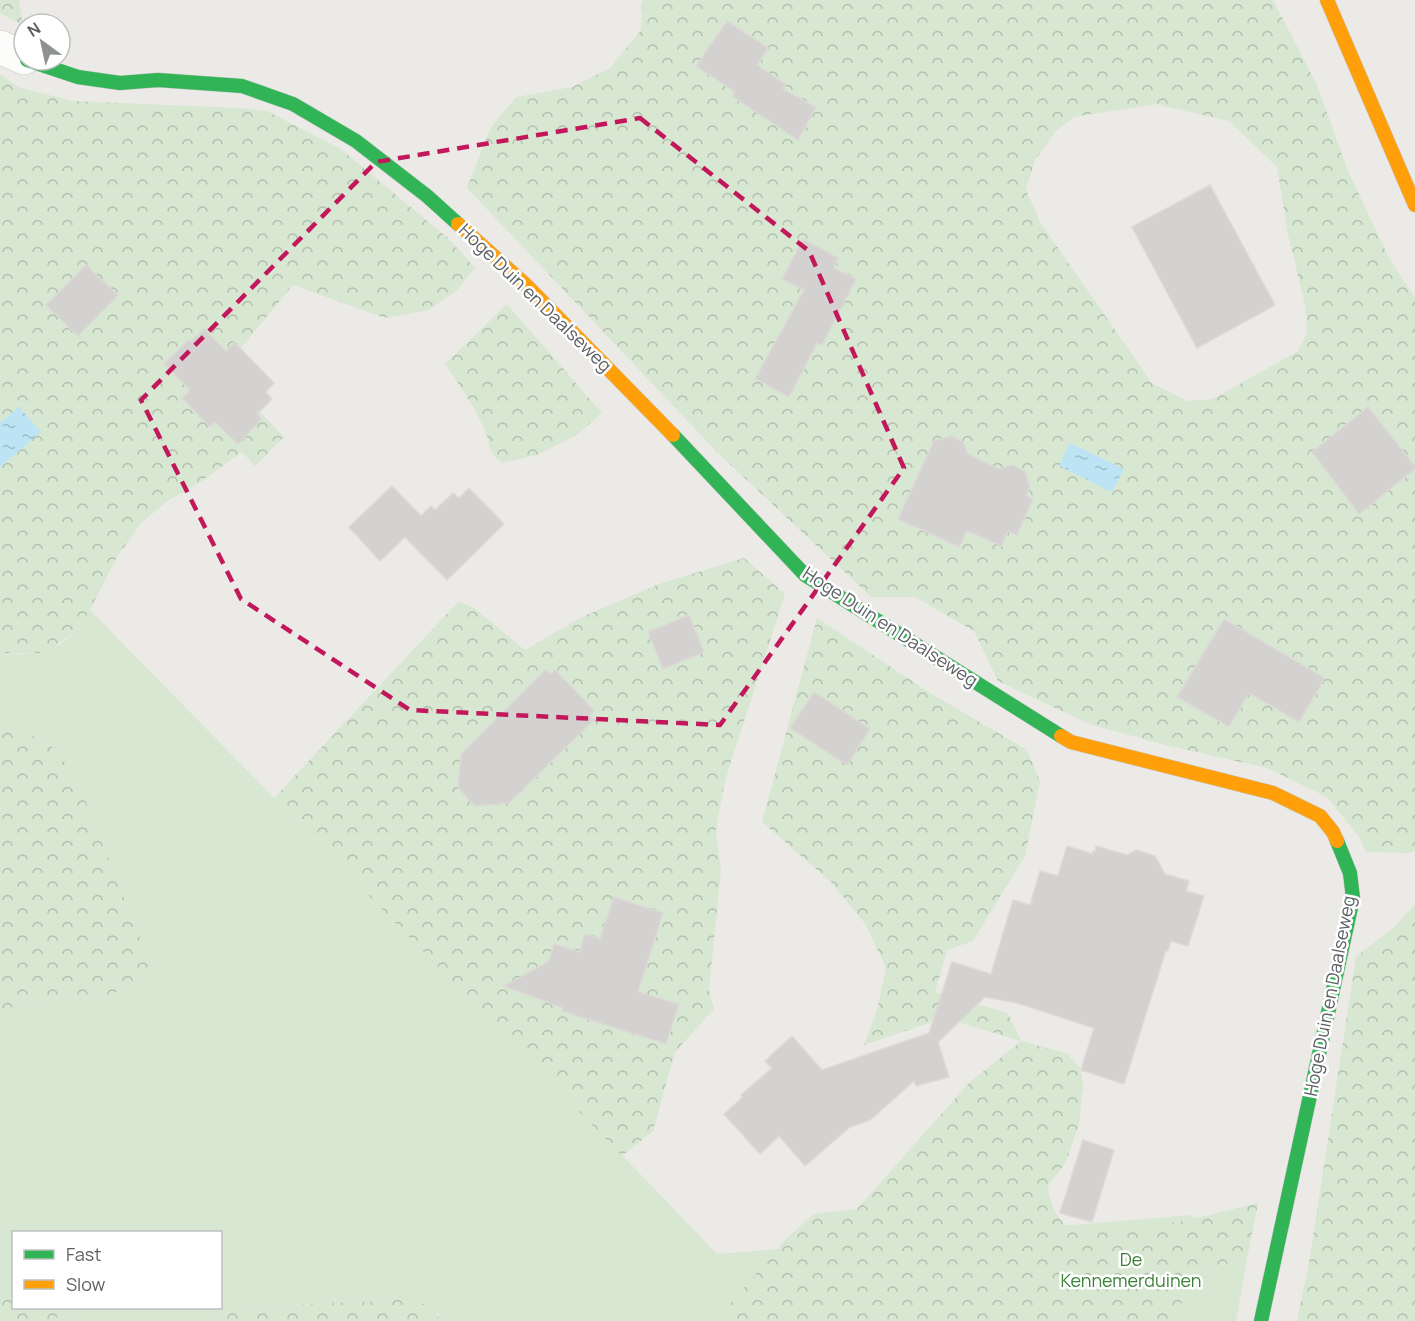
<svg xmlns="http://www.w3.org/2000/svg" width="1415" height="1321" viewBox="0 0 1415 1321" font-family="Manrope,sans-serif">
	<style>
		.green { fill: #d7e7d2 }
		.forest { fill: url(#forest-crowns); fill-rule: evenodd }
		.water { fill: url(#water-ripples) }
		.building { fill: #d4d2d0; stroke: #dcd9d6; stroke-width: 1.5 }
		.lines { fill: none; stroke-linecap: round; stroke-linejoin: round }
		.street-casing { stroke: #c8c7c7; stroke-width: 34 }
		.fast-casing { stroke: #c7c7c7; stroke-width: 15 }
		.slow-casing { stroke: #c7c7c7; stroke-width: 15 }
		.street { stroke: #fcfcfb; stroke-width: 33 }
		.fast { stroke: #30b455; stroke-width: 14 }
		.slow { stroke: #ff9f0a; stroke-width: 14 }
		.marked { fill: none; stroke: #c2185b; stroke-width: 4.5; stroke-dasharray: 12 8; stroke-linejoin: round }
		.labels { text-anchor: middle; stroke-width: 5; stroke-linejoin: round; paint-order: stroke }
		.street-label { font-size: 18px; fill: #5c6164; stroke: #fff }
		.park-label { font-size: 18px; fill: #3d8037; stroke: #fff }
	</style>
	<defs>
		<pattern id="forest-crowns" width="20" height="18" patternUnits="userSpaceOnUse" patternTransform="scale(1.5)"><rect width="20" height="18" fill="#d7e7d2"/><path d="M2 6a3 3 0 1 1 6 0M12 15a3 3 0 1 1 6 0" fill="none" stroke="#b2bfae"/></pattern>
		<pattern id="water-ripples" width="26" height="14" patternUnits="userSpaceOnUse" patternTransform="scale(1.5)"><rect width="26" height="14" fill="#bce4f5"/><path d="M2 4q2-2 4 0t4 0M15 11q2-2 4 0t4 0" fill="none" stroke="#9cbcca"/></pattern>
	</defs>
	<rect width="100%" height="100%" fill="#eceae6"/>
	<!-- green -->
	<g class="green">
		<path d="M 90,610 L 551,1081 L 717,1254 L 1193,1215 L 1173,1321 L 440,1321 L 438,1314 L 398,1298 L 384,1301 L 241,1307 L 208,1321 L 52,1321 L 55,1318 L 96,1308 L 220,1308 L 220,1232 L 14,1232 L 13,1286 L 0,1292 L 0,1014 L 21,1002 L 108,996 L 141,982 L 52,747 L 0,717 L 0,653 C 43,657 69,649 90,610 Z"/>
		<path d="M 1247,1259 L 1236,1321 L 1179,1321 L 1184,1286 L 1213,1267 Z"/>
	</g>
	<!-- forest -->
	<g class="forest">
		<path d="M 0,0 L 19,0 L 23,25 L 0,13 Z"/>
		<path d="M 642,0 L 1273,0 L 1317,85 L 1348,171 L 1389,258 L 1415,298 L 1415,851 L 1408,853 L 1366,852 L 1359,837 L 1327,797 L 1267,768 L 1169,746 L 1089,724 L 998,681 L 974,631 L 915,597 L 871,597 L 717,452 L 467,188 L 491,127 L 516,97 L 572,87 L 610,68 L 641,30 ZM 1155,104 L 1229,121 L 1277,167 L 1288,234 L 1306,309 L 1307,333 L 1298,351 L 1213,399 L 1187,401 L 1152,383 L 1040,222 L 1026,190 L 1035,160 L 1056,131 L 1074,117 Z"/>
		<path d="M 0,74 L 20,88 L 74,101 L 238,108 L 267,111 L 341,149 L 450,240 L 475,268 L 457,290 L 429,310 L 385,318 L 293,285 L 221,372 L 284,437 L 255,466 L 242,452 L 199,483 L 169,500 L 141,523 L 117,557 L 80,629 L 45,653 L 0,653 L 0,467 L 40,432 L 0,423 Z"/>
		<path d="M 507,304 L 602,413 L 577,435 L 537,455 L 502,463 C 484,447 493,449 485,431 C 475,407 460,386 445,364 Z"/>
		<path d="M 744,558 L 785,594 L 725,781 L 716,830 L 721,871 L 709,990 L 714,1009 L 675,1052 L 653,1131 L 622,1156 L 274,798 L 458,602 L 474,608 L 525,650 L 582,617 L 659,584 Z"/>
		<path d="M 817,618 L 927,691 L 1027,750 L 1040,781 L 1025,856 L 973,941 L 947,950 L 935,992 L 1008,1013 L 1021,1041 L 1066,1053 L 1081,1069 L 1083,1085 L 1079,1124 L 1066,1162 L 1048,1186 C 1050,1200 1054,1218 1068,1226 C 1100,1246 1219,1212 1258,1203 L 1247,1259 L 1213,1267 L 1184,1286 L 1179,1321 L 715,1321 L 788,1237 L 814,1214 L 857,1209 L 969,1083 L 1021,1041 L 944,1018 L 864,1045 L 877,1010 L 886,968 L 866,925 L 831,882 L 762,822 Z"/>
		<path d="M 0,717 L 52,747 L 75,774 L 150,963 L 141,982 L 107,996 L 21,1002 L 0,1014 Z"/>
		<path d="M 1415,905 L 1415,1321 L 1297,1321 L 1309,1263 L 1356,957 L 1393,928 Z"/>
		<path d="M 13,1286 L 14,1308 L 96,1308 L 55,1318 L 52,1321 L 0,1321 L 0,1292 Z"/>
		<path d="M 398,1298 C 414,1300 434,1303 440,1321 L 208,1321 L 241,1307 L 384,1301 Z"/>
	</g>
	<!-- water -->
	<g class="water">
		<path d="M 19,407 L 41,432 L 0,467 L 0,423 Z"/>
		<path d="M 1070,443 L 1124,469 L 1112,492 L 1059,466 Z"/>
	</g>
	<!-- building -->
	<g class="building">
		<path d="M 727,21 L 768,48 L 757,65 L 786,85 L 783,89 L 816,107 L 798,140 L 732,96 L 735,92 L 696,66 Z"/>
		<path d="M 1210,185 L 1275,305 L 1197,348 L 1132,227 Z"/>
		<path d="M 803,239 L 838,258 L 834,268 L 856,279 L 822,345 L 817,343 L 789,397 L 755,379 L 804,290 L 782,279 Z"/>
		<path d="M 86,265 L 118,295 L 78,336 L 46,305 Z"/>
		<path d="M 204,329 L 226,351 L 234,342 L 274,383 L 266,392 L 272,399 L 257,414 L 262,419 L 238,444 L 215,422 L 210,427 L 182,398 L 190,390 L 164,364 L 188,340 L 190,342 Z"/>
		<path d="M 1368,407 L 1415,466 L 1415,469 L 1359,514 L 1312,452 Z"/>
		<path d="M 951,436 L 963,442 L 968,454 L 999,469 L 1012,465 L 1025,471 L 1030,487 L 1026,496 L 1033,499 L 1017,535 L 1007,531 L 1002,546 L 967,531 L 959,547 L 898,519 L 934,441 Z"/>
		<path d="M 392,486 L 421,516 L 431,506 L 435,510 L 453,493 L 459,498 L 469,488 L 504,524 L 447,580 L 405,537 L 380,561 L 349,527 Z"/>
		<path d="M 689,615 L 704,652 L 663,669 L 648,632 Z"/>
		<path d="M 1224,619 L 1325,678 L 1299,722 L 1249,693 L 1229,727 L 1177,697 Z"/>
		<path d="M 545,670 L 550,674 L 555,670 L 594,710 L 590,715 L 594,720 L 509,803 L 475,806 L 458,788 L 461,754 Z"/>
		<path d="M 814,692 L 870,729 L 847,765 L 790,728 Z"/>
		<path d="M 1067,846 L 1092,854 L 1093,851 L 1095,852 L 1096,846 L 1127,855 L 1136,850 L 1155,856 L 1165,874 L 1189,881 L 1186,891 L 1204,896 L 1188,946 L 1171,941 L 1168,951 L 1166,950 L 1124,1084 L 1081,1070 L 1094,1028 L 1017,1003 L 985,997 L 938,1042 L 949,1077 L 916,1086 L 914,1081 L 870,1120 L 850,1127 L 805,1166 L 779,1136 L 760,1154 L 724,1114 L 743,1097 L 741,1095 L 772,1068 L 765,1061 L 792,1036 L 822,1070 L 929,1033 L 952,962 L 991,974 L 1013,900 L 1030,905 L 1040,871 L 1058,876 Z"/>
		<path d="M 614,897 L 663,913 L 638,992 L 679,1004 L 666,1044 L 562,1011 L 563,1008 L 504,986 L 549,961 L 554,944 L 579,952 L 585,934 L 600,939 Z"/>
		<path d="M 1083,1140 L 1114,1150 L 1092,1222 L 1060,1213 Z"/>
	</g>
	<g class="lines">
		<!-- street casing -->
		<g class="street-casing">
			<path id="street" d="M 0,47 L 24,58"/>
		</g>
		<!-- fast casing -->
		<g class="fast-casing">
			<g id="fast">
				<path d="M 27,60 L 78,77 L 120,83 L 158,80 L 242,86 L 293,104 L 356,141 L 427,196 L 458,224"/>
				<path d="M 673,435 L 805,575 L 1061,736"/>
				<path d="M 1261,1321 L 1353,898 L 1350,873 L 1337,841"/>
			</g>
		</g>
		<!-- slow casing -->
		<g class="slow-casing">
			<g id="slow">
				<path d="M 1327,0 L 1415,205"/>
				<path d="M 458,224 L 526,285 L 673,435"/>
				<path d="M 1061,736 L 1071,742 L 1273,793 L 1320,816 L 1333,832 L 1337,841"/>
			</g>
		</g>
		<!-- street -->
		<use href="#street" class="street"/>
		<!-- fast -->
		<use href="#fast" class="fast"/>
		<!-- slow -->
		<use href="#slow" class="slow"/>
	</g>
	<!-- marked area -->
	<path class="marked" d="M 640,118 L 809,251 L 904,468 L 720,725 L 410,710 L 241,599 L 141,400 L 376,162 Z"/>
	<g class="labels">
		<!-- street labels -->
		<g class="street-label">
			<text transform="translate(535 298) rotate(44)" y="6">Hoge Duin en Daalseweg</text>
			<text transform="translate(890 627) rotate(33)" y="6">Hoge Duin en Daalseweg</text>
			<text transform="translate(1330 996) rotate(-79)" y="6">Hoge Duin en Daalseweg</text>
		</g>
		<!-- park labels -->
		<g class="park-label">
			<text x="1131" y="1266">De<tspan x="1131" dy="21">Kennemerduinen</tspan></text>
		</g>
	</g>
	<!-- legend -->
	<rect x="12" y="1231" width="210" height="78" fill="#ffffff" stroke="#bec0c1" stroke-width="1.5"/>
	<rect x="24" y="1250" width="30" height="9" fill="#30b455" stroke="#bec0c1" stroke-width="1.5"/>
	<text x="66" y="1261" font-size="18" fill="#5c6164">Fast</text>
	<rect x="24" y="1280" width="30" height="9" fill="#ff9f0a" stroke="#bec0c1" stroke-width="1.5"/>
	<text x="66" y="1291" font-size="18" fill="#5c6164">Slow</text>
	<!-- north arrow -->
	<g transform="translate(42 42) rotate(327)"><circle r="28" fill="#ffffff" stroke="#bec0c1" stroke-width="1.5"/>
	<path d="M0-4.5L10 22L0 15L-10 22Z" fill="#8e9192"/>
	<text y="-9" font-size="16" font-weight="bold" text-anchor="middle" fill="#5c6164">N</text>
	</g>
</svg>
